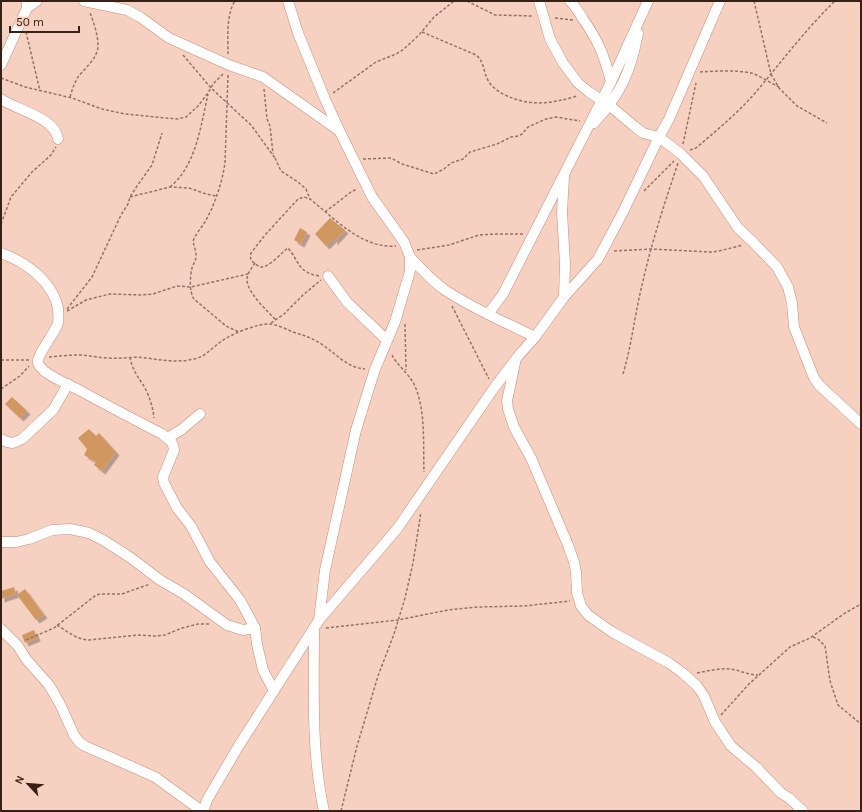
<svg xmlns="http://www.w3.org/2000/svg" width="862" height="812" viewBox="0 0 862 812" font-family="Karla,sans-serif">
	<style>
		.building { fill: #d19760; filter: url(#shadow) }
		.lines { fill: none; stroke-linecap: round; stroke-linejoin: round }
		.minor-casing { stroke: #c88e75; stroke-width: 11 }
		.path { stroke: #917467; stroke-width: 1.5; stroke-dasharray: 3 2; stroke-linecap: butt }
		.minor { stroke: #fff; stroke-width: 10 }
	</style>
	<defs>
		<filter id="shadow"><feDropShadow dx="3.5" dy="3.5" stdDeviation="0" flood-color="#0004"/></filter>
	</defs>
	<rect width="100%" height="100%" fill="#f6d1c1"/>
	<!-- building -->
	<g class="building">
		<path d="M 330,218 L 345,230 L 334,242 L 334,238 L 326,246 L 315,234 Z"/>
		<path d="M 300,228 L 307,232 L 301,244 L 294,240 Z"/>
		<path d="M 12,397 L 27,411 L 20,418 L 5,404 Z"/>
		<path d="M 89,429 L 96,436 L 99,433 L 116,452 L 102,471 L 94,465 L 96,462 L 84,455 L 87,449 L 78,438 Z"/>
		<path d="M 14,587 L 16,594 L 1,599 L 1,591 Z"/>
		<path d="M 25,589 L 44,615 L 36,620 L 17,595 Z"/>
		<path d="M 34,630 L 37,638 L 25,643 L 22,635 Z"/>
	</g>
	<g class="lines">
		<!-- minor casing -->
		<g class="minor-casing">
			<g id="minor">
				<path d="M 84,1 L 127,10 L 140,17 L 169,38 L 229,65 L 263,77 L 338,130"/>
				<path d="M 288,1 L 298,33 L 325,99 L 339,130 L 372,197 L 404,242 L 410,257 L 410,271 L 395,322 L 375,369 L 356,430 L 325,570 L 319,620"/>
				<path d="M 539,1 L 550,39 L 563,63 L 578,83 L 589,92 L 609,105 L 634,126 L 643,133 L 659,137 L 681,154 L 703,176 L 738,228 L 752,241 L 777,267 L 788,287 L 792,303 L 794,327 L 814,378 L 819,385 L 861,424"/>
				<path d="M 570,1 C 575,6 579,12 583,19 C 599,42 604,55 611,82"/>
				<path d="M 27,8 L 37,1"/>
				<path d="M 1,65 L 27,8 L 27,1"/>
				<path d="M 1,99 C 16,110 55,117 58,139"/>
				<path d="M 594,123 C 621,94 631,71 638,33"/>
				<path d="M 1,253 C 26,262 52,281 58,308 C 58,313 59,319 58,323 C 55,333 36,356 38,363 C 39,366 42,369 44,371 C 55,379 69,385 81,391 C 108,406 135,420 162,434 L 171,441 L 173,445 L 174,450 L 163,477 L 164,483 L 177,508 L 191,526 L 210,562 L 240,600 L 255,628 L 257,644 L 263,670 L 274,691"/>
				<path d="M 410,257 C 421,269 432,281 445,290 C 473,309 505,322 535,337"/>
				<path d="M 328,276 L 347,302 L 387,340"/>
				<path d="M 564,297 L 565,264 L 562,212 L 564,177"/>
				<path d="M 488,314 L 503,294 L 611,82 L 648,1"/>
				<path d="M 515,363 L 507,401 L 508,409 L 514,427 L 531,458 L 568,545 L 574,562 L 576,572 L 577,593 L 581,606 L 588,615 L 612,632 L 669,663 L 684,674 L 697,686 L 704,696 L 715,722 L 731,746 L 756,767 L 781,793 L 789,798 L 803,811"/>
				<path d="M 167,438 L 181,430 L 200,414"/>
				<path d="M 1,439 L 7,442 L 13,443 L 22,439 L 53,410 L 68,384"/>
				<path d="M 1,542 L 16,542 L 29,539 L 52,530 L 70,529 L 89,533 L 103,540 L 131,558 L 160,580 L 184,594 L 227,625 L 243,630 L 255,628"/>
				<path d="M 1,629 L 18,646 L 26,659 L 49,685 L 60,704 L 74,735 L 79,742 L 85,746 L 155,777 L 202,811"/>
				<path d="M 314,630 C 314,690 311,752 324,811"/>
				<path d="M 203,811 L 207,800 L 238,747 L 319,620 L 397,529 L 494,388 L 519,355 L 535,337 L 564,297 L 598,259 L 623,212 L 659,137 L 669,119 L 720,1"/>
			</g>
		</g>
		<!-- path -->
		<g class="path">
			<path d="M 467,1 L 495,15 L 533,16"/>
			<path d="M 754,1 L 771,74 L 779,88 L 797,106 L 827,123"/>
			<path d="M 555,18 L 573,20"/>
			<path d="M 26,32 L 40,91"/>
			<path d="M 422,32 L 476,55 C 485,62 483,73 489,82 C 492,87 498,91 503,94 C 529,107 550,104 577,96"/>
			<path d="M 228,54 C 228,38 226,15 235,1"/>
			<path d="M 183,55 L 211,88 L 251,125 L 275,158"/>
			<path d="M 700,72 C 714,71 738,70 751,73 C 761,76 770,83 779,87"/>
			<path d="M 228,75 L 225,163 C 222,183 215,204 205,222 C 201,228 196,234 193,241 C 194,246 196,251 196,256 C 196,261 193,264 192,268 C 190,276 189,292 194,299 L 226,326 L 239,332"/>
			<path d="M 1,78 L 25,87 L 72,98 L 102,109 L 125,114 L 177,119 L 186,117 L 198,106 L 208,93 L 213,84 L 224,73"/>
			<path d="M 264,89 L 267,119 L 270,126 L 273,154"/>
			<path d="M 333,93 L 376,62 L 396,54 L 404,49 L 419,35 L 434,17 L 454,1"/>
			<path d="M 70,97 C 72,90 74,84 78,77 C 84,69 98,58 98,46 C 98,35 94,23 90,13"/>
			<path d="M 683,144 L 696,83"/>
			<path d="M 690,150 L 696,148 C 717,130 738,113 756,92 C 782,61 806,29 835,1"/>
			<path d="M 275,158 L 281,171 L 298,182 L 306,189 L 310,199"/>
			<path d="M 363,159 L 391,158 L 402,164 L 434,174 L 444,169 L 451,163 L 463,159 L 470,152 L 497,144 L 511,137 L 518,136 L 522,134 L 528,127 L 546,119 L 556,117 L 580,121"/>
			<path d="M 170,187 C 196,166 201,125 208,94"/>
			<path d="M 644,191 L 674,161"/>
			<path d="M 130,197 L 170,187 L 189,188 L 206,194 L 216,196"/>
			<path d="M 325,212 L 351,192 L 357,189"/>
			<path d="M 1,224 L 11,197 L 32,172 L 51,155 L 56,147"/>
			<path d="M 417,250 L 449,245 L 479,235 L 495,234 L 523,234"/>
			<path d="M 614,251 L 651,249 L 711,252 L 719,251 L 743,245"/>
			<path d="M 255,263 C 252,268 247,273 247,280 C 247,292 268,312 276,320"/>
			<path d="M 319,276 C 297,272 300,262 288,248 C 282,252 269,268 261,267 C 258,267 255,263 253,262 C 250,259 250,257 251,253 L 265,235 L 298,199 L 304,197 L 310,199 C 334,218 362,249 396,246"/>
			<path d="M 452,306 L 489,379"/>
			<path d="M 67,309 L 92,277 L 121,215 L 128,204 L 130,197 L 137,186 L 152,165 L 162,133"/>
			<path d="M 67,311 L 86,300 L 110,294 L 141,295 L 153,294 L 177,286 L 191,287 L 248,274"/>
			<path d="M 271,323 L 284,314 L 303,295 L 321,280"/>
			<path d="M 405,324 L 406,370"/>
			<path d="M 392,355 C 397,365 408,373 414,384 C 426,409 423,444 424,472"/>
			<path d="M 49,357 C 59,356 69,355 79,355 C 89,355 99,358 109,358 C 122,359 134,356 146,358 C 162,360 178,363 194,359 C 206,357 212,347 222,341 C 231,334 259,323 270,324 C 278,325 286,329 293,332 C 302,335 310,337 318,342 C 334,351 346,368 365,369"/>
			<path d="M 130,357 C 132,370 139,378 145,388 C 150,398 153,408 154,418"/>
			<path d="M 1,360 L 29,360"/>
			<path d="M 623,374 C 632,344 635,312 643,281 C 652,241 665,202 678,163"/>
			<path d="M 1,389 L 20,376 L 29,366"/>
			<path d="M 57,625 C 67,631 77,640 89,640 L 138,635 L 155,636 L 165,635 L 182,628 L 198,624 L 209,624"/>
			<path d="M 326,628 L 398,620 L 448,610 L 478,607 L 524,606 L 570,601"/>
			<path d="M 813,637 L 818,639 L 825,646 L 830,681 L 838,705 L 861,724"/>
			<path d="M 26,640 L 54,628 L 96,595 L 100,594 L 122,594 L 150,584"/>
			<path d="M 697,673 C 708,671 719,668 730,669 C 739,670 748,675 758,675"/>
			<path d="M 721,715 L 749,684 L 790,647 L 810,638 L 845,613 L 861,604"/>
			<path d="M 341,811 L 357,746 L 378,676 L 394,634 L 405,598 L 413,563 L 421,512"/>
		</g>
		<!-- minor -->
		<use href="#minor" class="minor"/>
	</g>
	<!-- border -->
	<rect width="862" height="812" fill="none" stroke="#372016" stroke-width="4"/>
	<!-- north arrow -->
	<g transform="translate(28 784) rotate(296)" stroke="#f6d1c1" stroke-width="3" paint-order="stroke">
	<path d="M0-3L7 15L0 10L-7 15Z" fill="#372016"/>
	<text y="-6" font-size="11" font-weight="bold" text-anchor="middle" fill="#372016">N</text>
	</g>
	<!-- scale -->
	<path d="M10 26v6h69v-6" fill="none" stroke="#372016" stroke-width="2"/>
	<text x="16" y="26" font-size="12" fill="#372016" stroke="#f6d1c1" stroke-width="3" paint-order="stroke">50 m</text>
</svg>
